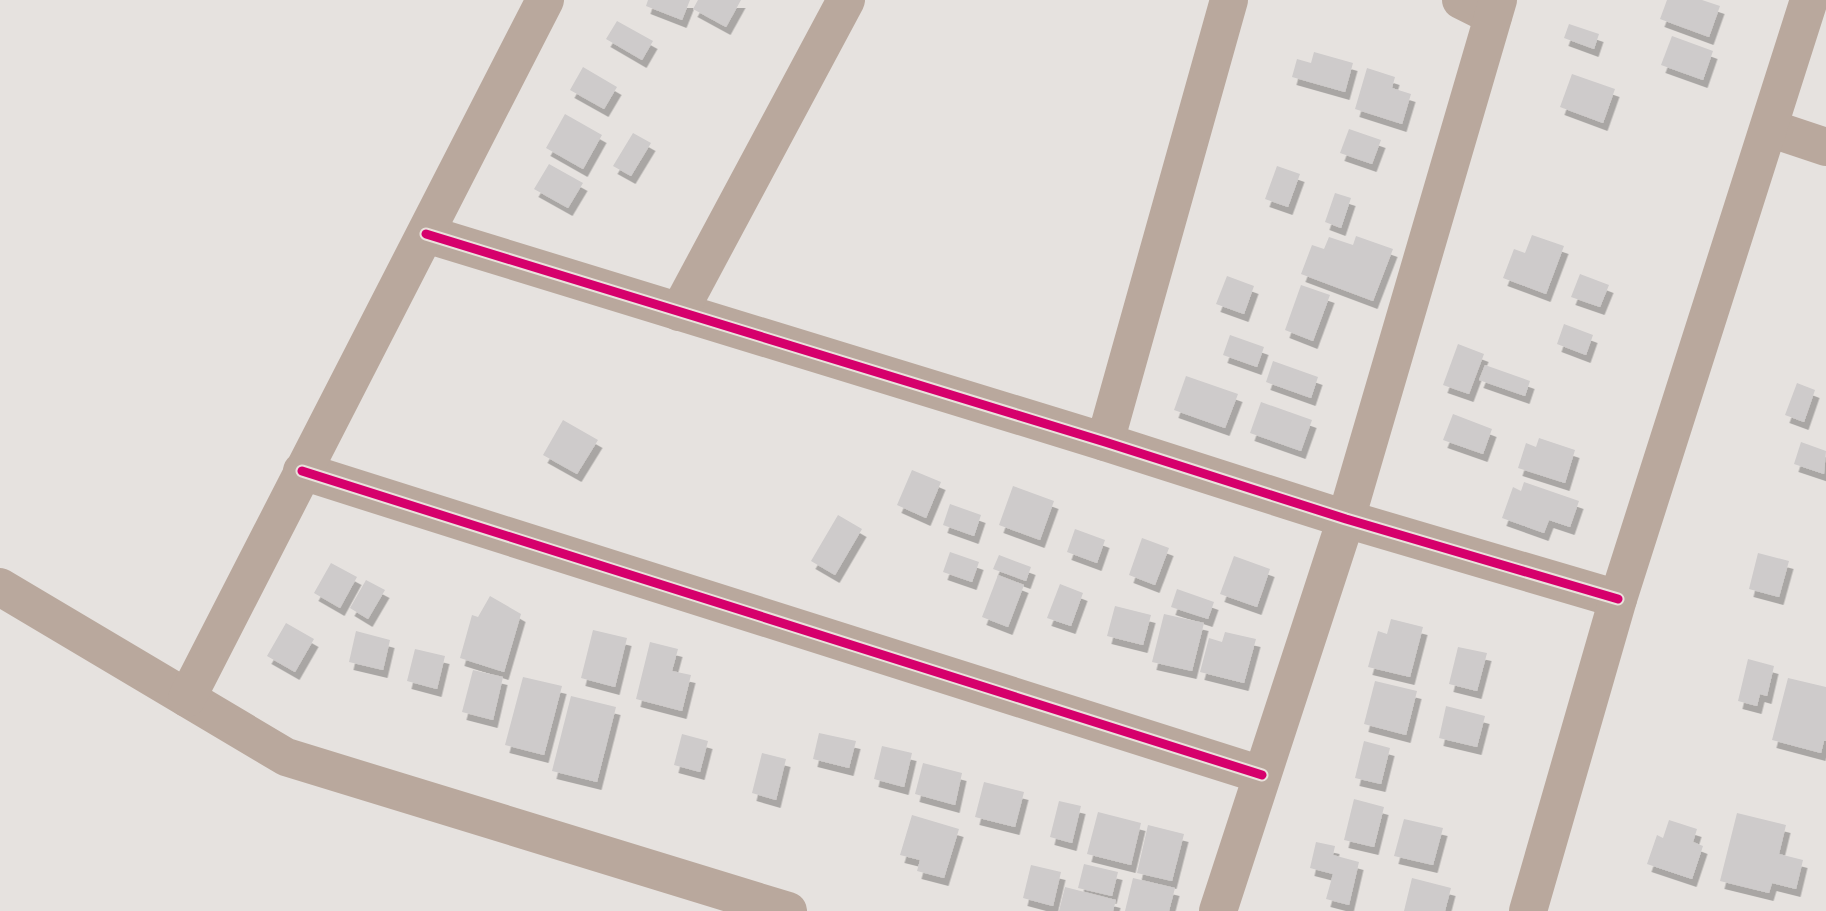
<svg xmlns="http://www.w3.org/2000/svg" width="1826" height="911" viewBox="0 0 1826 911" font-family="'Noto Sans',sans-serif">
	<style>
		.building { fill: #cecbcb; filter: url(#shadow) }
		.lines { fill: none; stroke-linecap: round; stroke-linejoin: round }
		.minor { stroke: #b9a89d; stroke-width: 38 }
		.cycleway-casing { stroke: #e9e1dc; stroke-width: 13 }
		.cycleway { stroke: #d6006c; stroke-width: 9 }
	</style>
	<defs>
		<filter id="shadow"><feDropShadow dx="4.5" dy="8" stdDeviation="0" flood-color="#0004"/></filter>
	</defs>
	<rect width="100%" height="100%" fill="#e6e2df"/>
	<!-- building -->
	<g class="building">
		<path d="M 648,0 L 690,0 L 682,20 L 646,6 Z"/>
		<path d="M 698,0 L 741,0 L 726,27 L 693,9 Z"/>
		<path d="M 1667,0 L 1702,0 L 1720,6 L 1709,37 L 1660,19 Z"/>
		<path d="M 617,21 L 653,41 L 642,60 L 606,39 Z"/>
		<path d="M 1569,24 L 1599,34 L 1594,49 L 1564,38 Z"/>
		<path d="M 1672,36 L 1713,51 L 1703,80 L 1661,65 Z"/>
		<path d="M 1314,52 L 1353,63 L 1345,92 L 1292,77 L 1297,59 L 1311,63 Z"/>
		<path d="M 583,67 L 617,87 L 604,109 L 570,90 Z"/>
		<path d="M 1367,68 L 1395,77 L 1392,88 L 1411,94 L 1402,124 L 1355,109 Z"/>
		<path d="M 1572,74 L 1615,89 L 1603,123 L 1560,107 Z"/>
		<path d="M 565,114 L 602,135 L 583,169 L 546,148 Z"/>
		<path d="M 1349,129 L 1381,140 L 1372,164 L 1340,153 Z"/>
		<path d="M 633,133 L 651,143 L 631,176 L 613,166 Z"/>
		<path d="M 549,164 L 583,183 L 568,208 L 534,189 Z"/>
		<path d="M 1277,166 L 1300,174 L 1288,207 L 1265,199 Z"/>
		<path d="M 1335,193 L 1351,198 L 1341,228 L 1325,222 Z"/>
		<path d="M 1532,235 L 1564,246 L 1546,294 L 1503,278 L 1514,249 L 1525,253 Z"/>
		<path d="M 1356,236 L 1393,249 L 1373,301 L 1301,274 L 1312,245 L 1324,249 L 1329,237 L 1353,245 Z"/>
		<path d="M 1580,274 L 1609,285 L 1600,307 L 1571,297 Z"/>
		<path d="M 1227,276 L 1254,286 L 1244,314 L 1216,304 Z"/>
		<path d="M 1301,285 L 1330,295 L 1313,341 L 1285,330 Z"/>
		<path d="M 1564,324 L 1593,335 L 1586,355 L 1557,344 Z"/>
		<path d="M 1230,335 L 1264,347 L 1257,367 L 1223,355 Z"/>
		<path d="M 1458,344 L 1484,354 L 1469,394 L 1443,385 Z"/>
		<path d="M 1273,361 L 1318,377 L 1311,398 L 1266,382 Z"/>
		<path d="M 1485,365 L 1530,381 L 1525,396 L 1479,380 Z"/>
		<path d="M 1186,376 L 1238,394 L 1225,428 L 1174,410 Z"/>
		<path d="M 1797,383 L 1815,390 L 1804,422 L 1785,415 Z"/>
		<path d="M 1261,402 L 1312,420 L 1301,451 L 1250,433 Z"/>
		<path d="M 1453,414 L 1492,429 L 1483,454 L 1443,440 Z"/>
		<path d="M 563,420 L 598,440 L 577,474 L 543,455 Z"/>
		<path d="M 1539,438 L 1575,450 L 1565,483 L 1518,468 L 1526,443 L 1536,447 Z"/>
		<path d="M 1801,442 L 1826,451 L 1824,474 L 1794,464 Z"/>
		<path d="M 912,470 L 941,482 L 926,518 L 897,505 Z"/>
		<path d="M 1524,482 L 1579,501 L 1570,527 L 1549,520 L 1544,533 L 1502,518 L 1513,487 L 1521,491 Z"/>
		<path d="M 1013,486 L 1054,501 L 1040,540 L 999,525 Z"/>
		<path d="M 950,504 L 981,515 L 974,536 L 943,525 Z"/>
		<path d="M 838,515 L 862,529 L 835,575 L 811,561 Z"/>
		<path d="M 1075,529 L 1105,540 L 1097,563 L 1067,552 Z"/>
		<path d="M 1142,538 L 1169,548 L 1155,585 L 1129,575 Z"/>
		<path d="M 950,552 L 979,562 L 972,582 L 943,572 Z"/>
		<path d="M 1758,553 L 1789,561 L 1779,597 L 1749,589 Z"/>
		<path d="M 999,555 L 1031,567 L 1026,581 L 993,569 Z"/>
		<path d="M 1234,556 L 1270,569 L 1257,607 L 1220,594 Z"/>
		<path d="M 331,563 L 357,577 L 340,608 L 314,593 Z"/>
		<path d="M 998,575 L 1024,585 L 1008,627 L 982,617 Z"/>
		<path d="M 366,580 L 385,590 L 368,619 L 350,608 Z"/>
		<path d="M 1060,584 L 1083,593 L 1071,626 L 1047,618 Z"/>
		<path d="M 1177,589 L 1214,602 L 1208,619 L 1171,607 Z"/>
		<path d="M 490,596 L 521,614 L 504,672 L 460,658 L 472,615 L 478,617 Z"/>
		<path d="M 1115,606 L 1151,615 L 1143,645 L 1107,636 Z"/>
		<path d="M 1164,614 L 1204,623 L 1192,671 L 1152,662 Z"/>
		<path d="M 1391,619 L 1423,627 L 1410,677 L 1368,667 L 1378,631 L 1387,634 Z"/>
		<path d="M 286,623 L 314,639 L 295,672 L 267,656 Z"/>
		<path d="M 593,630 L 627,638 L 615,687 L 581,678 Z"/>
		<path d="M 356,631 L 390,640 L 383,670 L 349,662 Z"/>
		<path d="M 1225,632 L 1256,639 L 1244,683 L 1200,672 L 1209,638 L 1222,642 Z"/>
		<path d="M 650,642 L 678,649 L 672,671 L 691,675 L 682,711 L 636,699 Z"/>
		<path d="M 1458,647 L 1487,653 L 1477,691 L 1449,684 Z"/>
		<path d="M 415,649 L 445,656 L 437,689 L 407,681 Z"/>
		<path d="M 1748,659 L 1774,666 L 1767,696 L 1760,694 L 1757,706 L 1738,701 Z"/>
		<path d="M 473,670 L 503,677 L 493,720 L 462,712 Z"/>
		<path d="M 523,677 L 562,686 L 544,755 L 505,745 Z"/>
		<path d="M 1788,678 L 1826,687 L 1826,741 L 1824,741 L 1821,753 L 1772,740 Z"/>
		<path d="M 1375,681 L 1417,691 L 1406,735 L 1364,724 Z"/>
		<path d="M 571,696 L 616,707 L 597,782 L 552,771 Z"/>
		<path d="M 1446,706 L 1485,716 L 1477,747 L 1439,738 Z"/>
		<path d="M 819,733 L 856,741 L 849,768 L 813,759 Z"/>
		<path d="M 682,734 L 708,741 L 700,772 L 674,765 Z"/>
		<path d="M 1364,741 L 1390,748 L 1381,784 L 1355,778 Z"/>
		<path d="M 882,746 L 912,753 L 904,787 L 874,779 Z"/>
		<path d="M 762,753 L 786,759 L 776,800 L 752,793 Z"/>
		<path d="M 923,763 L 962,773 L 955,805 L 915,794 Z"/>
		<path d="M 984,782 L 1024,792 L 1015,827 L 975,817 Z"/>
		<path d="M 1354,799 L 1384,807 L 1374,847 L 1344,840 Z"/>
		<path d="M 1059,801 L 1081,806 L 1072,843 L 1050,837 Z"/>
		<path d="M 1098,812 L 1141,823 L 1131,865 L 1087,854 Z"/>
		<path d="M 1737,813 L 1786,825 L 1779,854 L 1803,860 L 1796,889 L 1772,883 L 1769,893 L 1720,881 Z"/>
		<path d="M 912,815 L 959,829 L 944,878 L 917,871 L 920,860 L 900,855 Z"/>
		<path d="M 1404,819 L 1443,828 L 1433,865 L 1394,856 Z"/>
		<path d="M 1669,820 L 1697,829 L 1693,842 L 1703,846 L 1692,879 L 1647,864 L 1657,835 L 1663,838 Z"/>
		<path d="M 1148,825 L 1184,834 L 1172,881 L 1137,873 Z"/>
		<path d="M 1316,842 L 1335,846 L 1333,855 L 1359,862 L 1349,905 L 1326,899 L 1333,874 L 1310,868 Z"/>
		<path d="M 1084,864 L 1118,872 L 1112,896 L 1078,888 Z"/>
		<path d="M 1031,865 L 1061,872 L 1053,906 L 1023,898 Z"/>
		<path d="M 1133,878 L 1175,888 L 1169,911 L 1125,911 Z"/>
		<path d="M 1412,878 L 1451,888 L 1445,911 L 1404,911 Z"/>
		<path d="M 1065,887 L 1116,900 L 1113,911 L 1059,911 Z"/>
	</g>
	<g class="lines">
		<!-- minor -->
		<g class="minor">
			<path d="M 1461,0 L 1493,16"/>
			<path d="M 1769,128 L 1826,147"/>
			<path d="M 426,234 L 1105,442 L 1346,519 L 1618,599"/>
			<path d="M 679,312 L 846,0"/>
			<path d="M 1105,442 L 1229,0"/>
			<path d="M 302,471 L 1262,775"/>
			<path d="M 0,587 L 286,757 L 788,911"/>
			<path d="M 187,698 L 545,0"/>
			<path d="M 1218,911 L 1346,519 L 1498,0"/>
			<path d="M 1528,911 L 1618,599 L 1809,0"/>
		</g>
		<!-- cycleway casing -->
		<g class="cycleway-casing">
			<g id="cycleway">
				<path d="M 426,234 L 1105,442 L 1346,519 L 1618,599"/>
				<path d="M 302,471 L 1262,775"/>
			</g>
		</g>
		<!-- cycleway -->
		<use href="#cycleway" class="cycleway"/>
	</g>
</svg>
